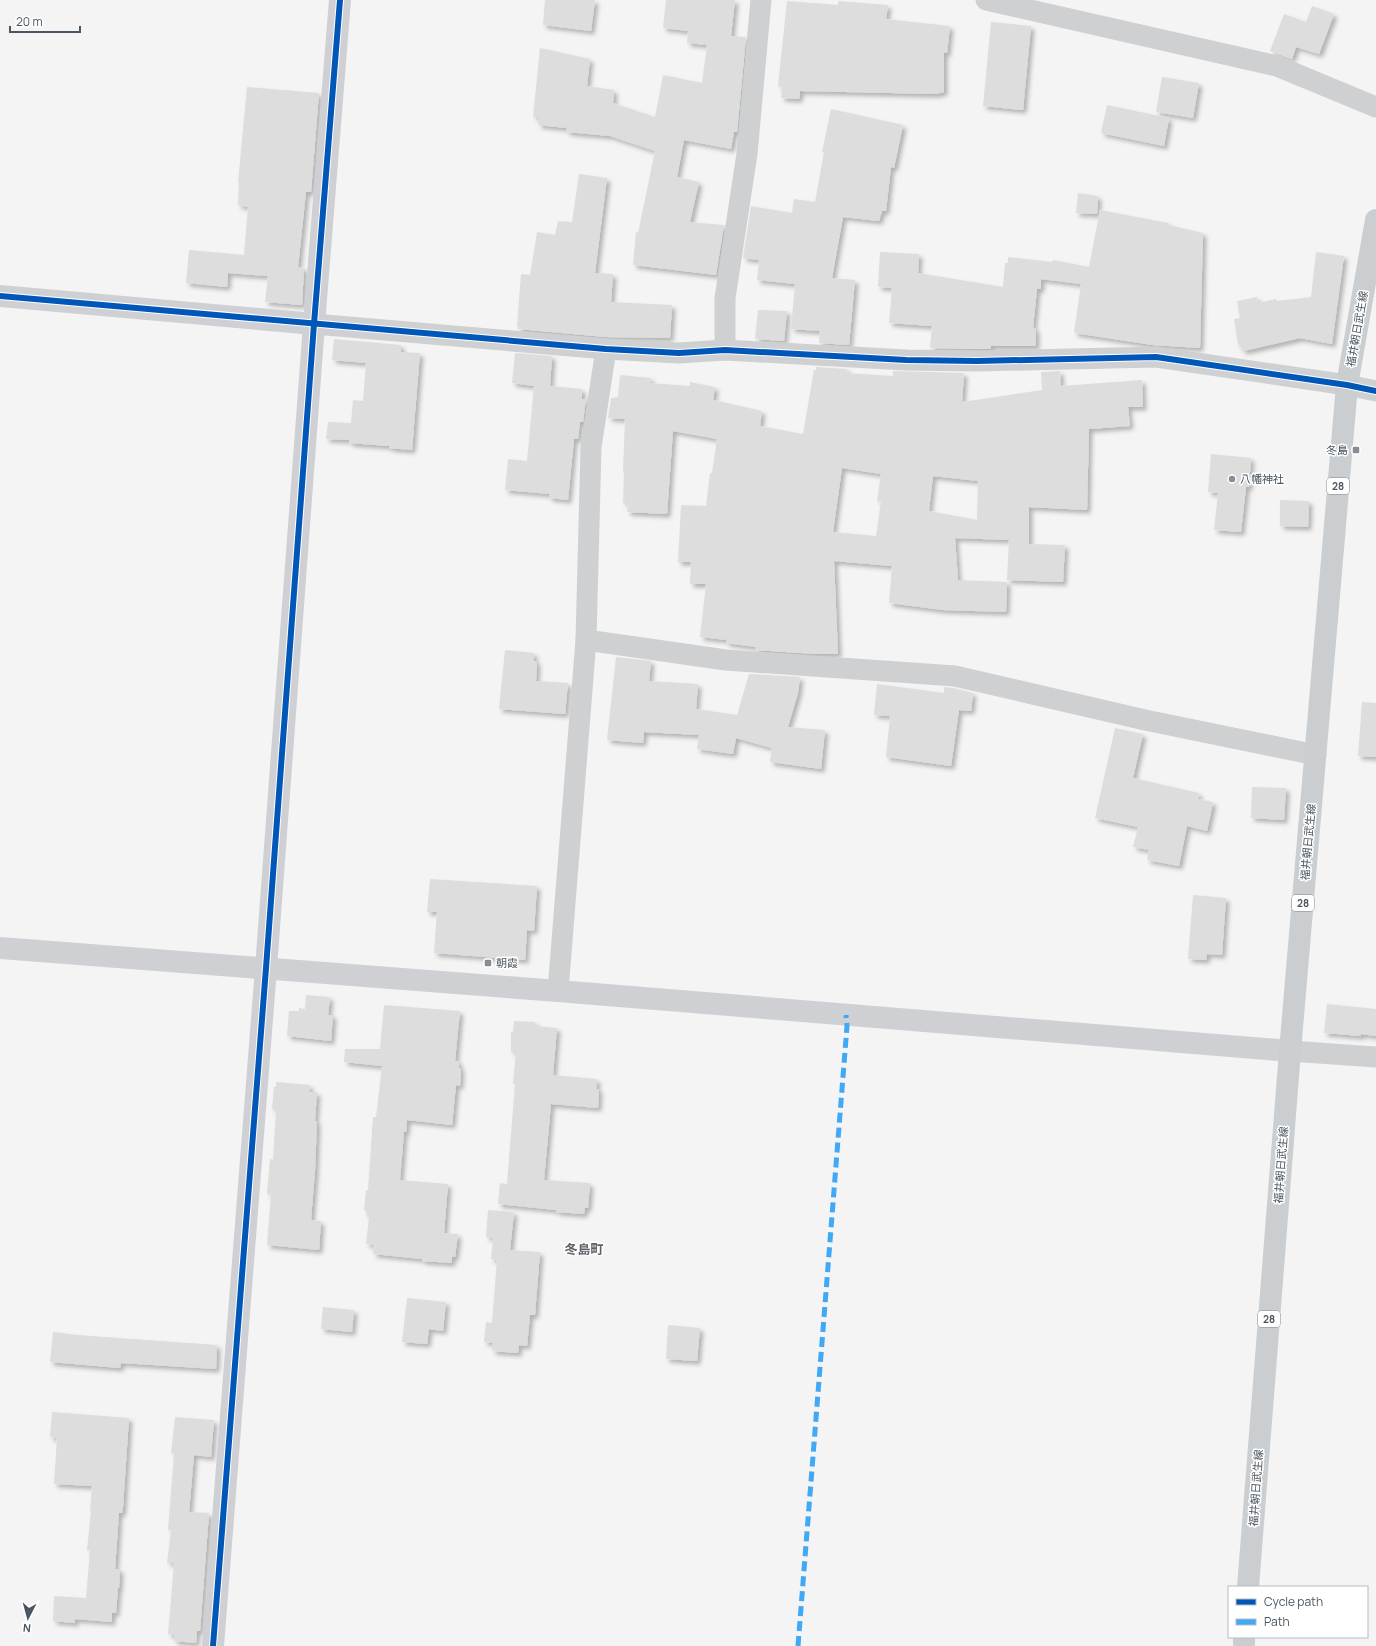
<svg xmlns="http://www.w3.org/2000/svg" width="1376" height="1646" viewBox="0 0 1376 1646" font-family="Manrope,'Noto Sans JP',sans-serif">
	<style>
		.building { fill: #ddddde; fill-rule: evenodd; filter: url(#shadow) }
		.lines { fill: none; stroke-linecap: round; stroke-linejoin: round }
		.street { stroke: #ced0d2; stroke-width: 21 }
		.secondary { stroke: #ced0d4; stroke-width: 22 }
		.primary { stroke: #caced1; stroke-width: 22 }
		.quiet { stroke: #3fa9f5; stroke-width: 5; stroke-dasharray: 10 5; stroke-linecap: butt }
		.cycleway-casing { stroke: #fff; stroke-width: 8 }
		.cycleway { stroke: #0057b8; stroke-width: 6 }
		.poi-dot { fill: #868d94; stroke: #fff; stroke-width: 1.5 }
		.labels { text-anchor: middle; stroke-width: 3; stroke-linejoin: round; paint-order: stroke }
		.shield { fill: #fff; stroke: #808990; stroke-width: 1 }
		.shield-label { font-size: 10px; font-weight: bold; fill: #4a5661 }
		.street-label { font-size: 11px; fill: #4a5661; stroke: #fff }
		.poi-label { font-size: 11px; fill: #4a5661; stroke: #fff; text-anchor: start }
		.quarter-label { font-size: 13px; font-weight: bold; fill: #5f6368; stroke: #fff }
	</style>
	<defs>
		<filter id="shadow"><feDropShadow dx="3.5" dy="3.5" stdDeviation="2" flood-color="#0004"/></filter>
	</defs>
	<rect width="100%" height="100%" fill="#f4f4f4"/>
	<!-- building -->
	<g class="building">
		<path d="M 545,0 L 595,0 L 591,31 L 543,25 Z"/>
		<path d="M 666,0 L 735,0 L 731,36 L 746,37 L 737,132 L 734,132 L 731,149 L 684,140 L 677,177 L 699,182 L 690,222 L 724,225 L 716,275 L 633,265 L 636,232 L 638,233 L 655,151 L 610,136 L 566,132 L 567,128 L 538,125 L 539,117 L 533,117 L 540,48 L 590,59 L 587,86 L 614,90 L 613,103 L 655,117 L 663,75 L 702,83 L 707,45 L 687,43 L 688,31 L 663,28 Z"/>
		<path d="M 787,1 L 838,5 L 838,1 L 888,5 L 886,19 L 950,26 L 947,53 L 944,53 L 944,92 L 936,94 L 800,91 L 799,99 L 781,98 L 782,87 L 778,86 Z"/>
		<path d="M 1312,6 L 1334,14 L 1319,54 L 1296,47 L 1292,59 L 1270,51 L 1284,14 L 1306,22 Z"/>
		<path d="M 991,22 L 1031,26 L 1023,110 L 983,106 Z"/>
		<path d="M 1162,77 L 1199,83 L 1193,118 L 1156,112 Z"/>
		<path d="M 247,87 L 319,93 L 311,192 L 306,192 L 298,267 L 304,268 L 302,305 L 265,302 L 268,276 L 228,273 L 227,287 L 186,283 L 189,250 L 244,255 L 248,207 L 238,205 L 239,183 L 238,183 Z"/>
		<path d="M 1107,105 L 1169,118 L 1164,146 L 1101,133 Z"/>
		<path d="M 831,109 L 903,125 L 894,168 L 891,167 L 886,211 L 882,211 L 879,221 L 843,217 L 832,278 L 855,280 L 849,345 L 819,343 L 820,331 L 791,329 L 795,284 L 757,280 L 759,260 L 743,258 L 751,206 L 792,213 L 794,199 L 815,202 L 824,152 L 822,152 Z"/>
		<path d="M 579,174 L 607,178 L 595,273 L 613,274 L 611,302 L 672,305 L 670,338 L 606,337 L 518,329 L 518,326 L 517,326 L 521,274 L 530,275 L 537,232 L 555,235 L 558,221 L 572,222 Z"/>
		<path d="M 1078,193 L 1098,196 L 1097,214 L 1076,213 Z"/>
		<path d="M 1100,210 L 1168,223 L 1168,225 L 1203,233 L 1200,348 L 1153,345 L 1074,333 L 1081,284 L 1041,279 L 1041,289 L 1037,289 L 1033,328 L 1036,329 L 1036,346 L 991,346 L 991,349 L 977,349 L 930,348 L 932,326 L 889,323 L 892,288 L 878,287 L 880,252 L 919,254 L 918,273 L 1003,287 L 1005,263 L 1008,263 L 1008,257 L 1052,262 L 1053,260 L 1089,267 Z"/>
		<path d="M 1316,252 L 1344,256 L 1332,344 L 1300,338 L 1244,351 L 1238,344 L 1234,319 L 1240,318 L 1237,301 L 1257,297 L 1258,303 L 1276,299 L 1277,301 L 1311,297 Z"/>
		<path d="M 758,310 L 787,311 L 784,341 L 755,339 Z"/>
		<path d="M 334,339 L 401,345 L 401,352 L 420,353 L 412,450 L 389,448 L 389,446 L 349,443 L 350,440 L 326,439 L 328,422 L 351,423 L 353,400 L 363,401 L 366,363 L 332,360 Z"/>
		<path d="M 515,353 L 552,356 L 550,386 L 582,389 L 582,399 L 586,399 L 583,422 L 580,422 L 578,439 L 574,439 L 568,500 L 549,498 L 549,494 L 505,490 L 508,459 L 527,461 L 534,386 L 512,383 Z"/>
		<path d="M 816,367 L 847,369 L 846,373 L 893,376 L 893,371 L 964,373 L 962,402 L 1042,390 L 1041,372 L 1060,371 L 1061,386 L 1142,380 L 1143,407 L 1128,407 L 1130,426 L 1089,429 L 1087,510 L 1029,507 L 1029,544 L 1065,545 L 1063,582 L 1007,580 L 1009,540 L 955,538 L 958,580 L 1007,582 L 1006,612 L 943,610 L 889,603 L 892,566 L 834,561 L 838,654 L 817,654 L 755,650 L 756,647 L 726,643 L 727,640 L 700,637 L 706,584 L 690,584 L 691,562 L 678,562 L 681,505 L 706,506 L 710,473 L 712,473 L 717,439 L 673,431 L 667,514 L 627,512 L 628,503 L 623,503 L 624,473 L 623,472 L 625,419 L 608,418 L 611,398 L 618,397 L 620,375 L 651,378 L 650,383 L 690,386 L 690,382 L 715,387 L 713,400 L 762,411 L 760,426 L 803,434 L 814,370 L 816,370 ZM 842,468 L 881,474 L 877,501 L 881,501 L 876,536 L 833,532 ZM 933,476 L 978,481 L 977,520 L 929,511 Z"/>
		<path d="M 1211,454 L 1251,458 L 1249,487 L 1246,487 L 1241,532 L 1214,530 L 1218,493 L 1208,492 Z"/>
		<path d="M 1280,500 L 1309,501 L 1308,527 L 1280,526 Z"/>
		<path d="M 505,650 L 534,653 L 534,661 L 537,661 L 536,681 L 568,683 L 565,714 L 499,709 Z"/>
		<path d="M 616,657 L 651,661 L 649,681 L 698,684 L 696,709 L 737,715 L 749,674 L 800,677 L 798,693 L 788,727 L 825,730 L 821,769 L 770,762 L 772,748 L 736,738 L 733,754 L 697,749 L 699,735 L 644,732 L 643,743 L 607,740 Z"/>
		<path d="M 877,684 L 944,693 L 944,687 L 953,688 L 973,693 L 971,711 L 959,710 L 951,766 L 886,757 L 890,716 L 874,715 Z"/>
		<path d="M 1362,702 L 1376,703 L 1376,757 L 1358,756 Z"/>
		<path d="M 1115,728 L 1143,734 L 1133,778 L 1199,793 L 1198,799 L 1213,802 L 1207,831 L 1187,826 L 1179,866 L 1147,860 L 1149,850 L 1133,847 L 1138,827 L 1095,818 Z"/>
		<path d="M 1252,787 L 1286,788 L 1284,820 L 1251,818 Z"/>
		<path d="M 430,879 L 537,886 L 534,931 L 527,930 L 525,960 L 434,953 L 437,912 L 427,912 Z"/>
		<path d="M 1193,895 L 1226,898 L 1222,955 L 1207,954 L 1206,960 L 1188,959 Z"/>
		<path d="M 306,995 L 330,997 L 328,1015 L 333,1015 L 331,1041 L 287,1036 L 289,1011 L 299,1011 L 299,1008 L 305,1009 Z"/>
		<path d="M 1327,1004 L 1376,1009 L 1376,1036 L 1361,1034 L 1361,1036 L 1324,1033 Z"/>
		<path d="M 384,1005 L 460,1011 L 455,1061 L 459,1061 L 459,1068 L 461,1068 L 460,1086 L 456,1085 L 452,1125 L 407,1120 L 406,1132 L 404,1132 L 400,1180 L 448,1184 L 444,1233 L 458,1234 L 455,1257 L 452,1257 L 452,1263 L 422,1261 L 422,1259 L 373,1254 L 374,1245 L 366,1244 L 369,1217 L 367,1217 L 367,1211 L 364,1210 L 366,1190 L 368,1190 L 373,1117 L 376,1117 L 382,1066 L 344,1062 L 345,1049 L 380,1049 Z"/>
		<path d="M 514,1021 L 535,1022 L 535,1026 L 557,1028 L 553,1075 L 597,1079 L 596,1089 L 599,1089 L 598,1108 L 551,1104 L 544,1180 L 590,1183 L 588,1208 L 585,1208 L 584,1214 L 556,1212 L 556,1210 L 498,1204 L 500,1183 L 507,1184 L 515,1084 L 513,1084 L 516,1052 L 511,1052 L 511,1032 L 513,1032 Z"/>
		<path d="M 276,1082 L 310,1085 L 309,1092 L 317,1092 L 315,1121 L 317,1121 L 315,1171 L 311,1220 L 321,1221 L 319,1250 L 267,1245 L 271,1194 L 267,1194 L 270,1159 L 273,1160 L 276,1110 L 272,1109 L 274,1087 L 276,1087 Z"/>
		<path d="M 488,1210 L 514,1212 L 510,1250 L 540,1252 L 535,1315 L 530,1315 L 527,1346 L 519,1345 L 518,1353 L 492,1351 L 493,1343 L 484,1342 L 486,1322 L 492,1323 L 497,1260 L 491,1259 L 493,1238 L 486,1237 Z"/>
		<path d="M 407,1298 L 446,1302 L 443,1331 L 429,1329 L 427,1344 L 402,1342 Z"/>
		<path d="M 323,1307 L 354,1310 L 352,1332 L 321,1329 Z"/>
		<path d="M 668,1325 L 700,1328 L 697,1361 L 666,1359 Z"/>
		<path d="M 53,1332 L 77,1335 L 217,1345 L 216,1369 L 121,1363 L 120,1368 L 50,1362 Z"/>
		<path d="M 52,1412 L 129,1418 L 123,1507 L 122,1513 L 119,1513 L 115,1569 L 120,1569 L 119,1588 L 118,1588 L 116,1613 L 112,1613 L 112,1622 L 75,1619 L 75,1623 L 53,1621 L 54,1596 L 86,1598 L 90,1550 L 87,1550 L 91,1511 L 90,1511 L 92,1486 L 54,1484 L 57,1438 L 50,1437 Z"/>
		<path d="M 175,1417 L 214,1420 L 211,1457 L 194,1455 L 189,1512 L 209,1513 L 200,1631 L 197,1631 L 196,1643 L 174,1641 L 174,1635 L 168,1634 L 174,1563 L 167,1563 L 171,1530 L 168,1530 L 174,1454 L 171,1453 Z"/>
	</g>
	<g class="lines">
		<!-- street -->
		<g class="street">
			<path d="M 986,0 L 1277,66 L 1376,107"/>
			<path d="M 314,324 L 606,349 L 679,353 L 725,350 L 906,360 L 977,361 L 1156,357 L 1347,385 L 1376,391"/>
			<path d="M 725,350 L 725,298 L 747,154 L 761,0"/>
			<path d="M 586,640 L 726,660 L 955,676 L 1145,720 L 1316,755"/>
			<path d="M 558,991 L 586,640 L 591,447 L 606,349"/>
			<path d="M 1290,1051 L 1376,1057"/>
		</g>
		<!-- secondary -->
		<g class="secondary">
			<path d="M 0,296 L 314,324"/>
			<path d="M 0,948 L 558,991 L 1290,1051"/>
			<path d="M 213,1646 L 266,968 L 314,324 L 340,0"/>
		</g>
		<!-- primary -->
		<g class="primary">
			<path d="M 1248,1587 L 1290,1051 L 1347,385 L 1376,220"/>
			<path d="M 1244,1646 L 1244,1637"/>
		</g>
		<!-- quiet -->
		<path class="quiet" d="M 798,1646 L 847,1026 L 846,1015"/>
		<!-- cycleway casing -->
		<g class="cycleway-casing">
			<g id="cycleway">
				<path d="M 0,296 L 606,349 L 679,353 L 725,350 L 906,360 L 977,361 L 1156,357 L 1347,385 L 1376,391"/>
				<path d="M 213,1646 L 266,968 L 314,324 L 340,0"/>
			</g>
		</g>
		<!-- cycleway -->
		<use href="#cycleway" class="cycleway"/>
	</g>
	<!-- markers -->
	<g class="poi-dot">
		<rect x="1352" y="446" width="8" height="8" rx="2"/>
		<circle cx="1232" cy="479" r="4"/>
		<rect x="484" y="959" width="8" height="8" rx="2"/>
	</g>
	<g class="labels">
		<!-- shield labels -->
		<g class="shield">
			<rect x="1327" y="478" width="22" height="16" rx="3"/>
			<rect x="1292" y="895" width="22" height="16" rx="3"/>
			<rect x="1258" y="1311" width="22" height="16" rx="3"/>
		</g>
		<g class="shield-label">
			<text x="1338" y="490">28</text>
			<text x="1303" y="907">28</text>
			<text x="1269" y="1323">28</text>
		</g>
		<!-- street labels -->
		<g class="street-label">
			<text transform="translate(1357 329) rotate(-80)" y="4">福井朝日武生線</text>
			<text transform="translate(1308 842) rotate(-85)" y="4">福井朝日武生線</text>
			<text transform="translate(1281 1165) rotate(-86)" y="4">福井朝日武生線</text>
			<text transform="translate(1256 1488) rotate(-86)" y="4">福井朝日武生線</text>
		</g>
		<!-- poi labels -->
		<g class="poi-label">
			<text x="1348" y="454" text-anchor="end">冬島</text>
			<text x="1240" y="483">八幡神社</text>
			<text x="496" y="967">朝霞</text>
		</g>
		<!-- quarter labels -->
		<g class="quarter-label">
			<text x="584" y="1254">冬島町</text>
		</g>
	</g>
	<!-- legend -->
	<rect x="1228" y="1586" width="140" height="52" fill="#ffffff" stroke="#b7bbc0"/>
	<rect x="1236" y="1599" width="20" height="6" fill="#0057b8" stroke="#b7bbc0"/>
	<text x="1264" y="1606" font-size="12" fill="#4a5661">Cycle path</text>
	<rect x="1236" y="1619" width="20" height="6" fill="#3fa9f5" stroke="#b7bbc0"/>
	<text x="1264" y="1626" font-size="12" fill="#4a5661">Path</text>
	<!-- north arrow -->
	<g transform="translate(28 1618) rotate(186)" stroke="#ffffff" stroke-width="3" paint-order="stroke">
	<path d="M0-3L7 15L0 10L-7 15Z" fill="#4a5661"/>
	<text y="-6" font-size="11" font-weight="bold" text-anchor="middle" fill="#4a5661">N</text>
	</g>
	<!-- scale -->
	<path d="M10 26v6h70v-6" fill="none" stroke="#4a5661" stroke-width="2"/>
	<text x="16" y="26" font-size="12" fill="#4a5661" stroke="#ffffff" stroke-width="3" paint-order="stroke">20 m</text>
</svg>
